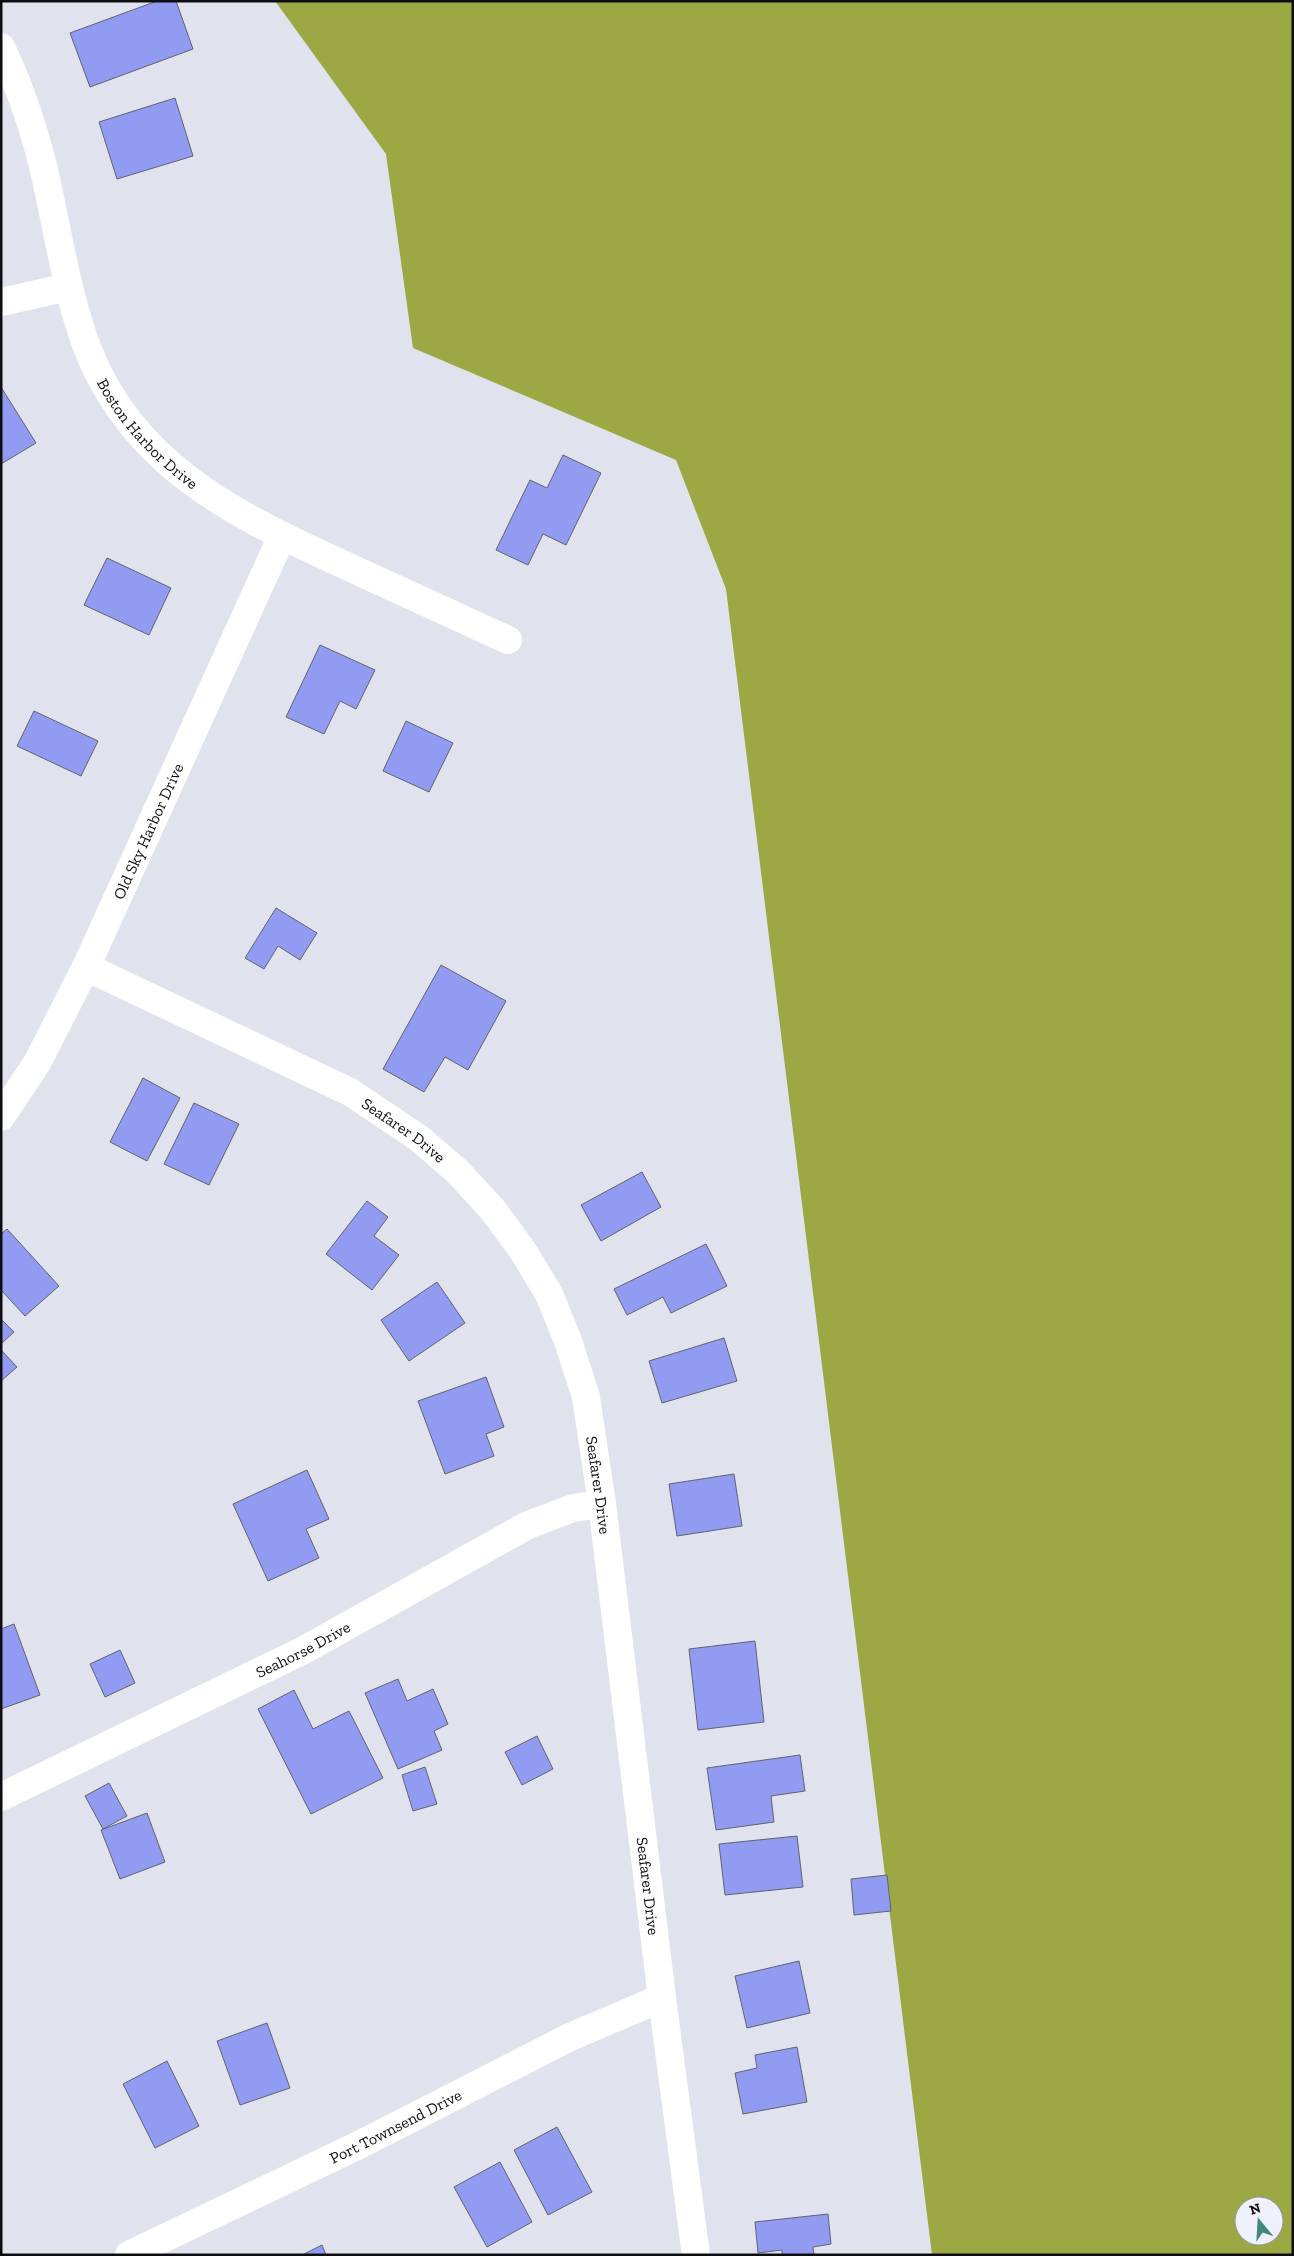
<svg xmlns="http://www.w3.org/2000/svg" width="1294" height="2256" viewBox="0 0 1294 2256" font-family="'Zilla Slab',serif">
	<style>
		.forest { fill: #9ba844; fill-rule: evenodd }
		.building { fill: #919bf1; stroke: #61636d }
		.lines { fill: none; stroke-linecap: round; stroke-linejoin: round }
		.minor { stroke: #fff; stroke-width: 28 }
		.labels { text-anchor: middle; stroke-width: 4; stroke-linejoin: round; paint-order: stroke }
		.street-label { font-size: 16px; fill: #0e0e12; stroke: #eef0fc }
	</style>
	<rect width="100%" height="100%" fill="#e0e3ee"/>
	<!-- forest -->
	<path class="forest" d="M 275,1 L 1293,1 L 1293,2255 L 932,2255 L 726,589 L 676,460 L 413,348 L 386,154 ZM 1244,2206 L 1274,2206 L 1274,2236 L 1244,2236 Z"/>
	<!-- building -->
	<g class="building">
		<path d="M 157,1 L 176,1 L 193,49 L 90,87 L 70,33 Z"/>
		<path d="M 175,98 L 193,156 L 117,179 L 99,122 Z"/>
		<path d="M 1,387 L 36,443 L 1,464 Z"/>
		<path d="M 563,455 L 601,473 L 566,545 L 543,534 L 528,565 L 496,550 L 530,480 L 547,488 Z"/>
		<path d="M 107,558 L 171,588 L 149,635 L 84,605 Z"/>
		<path d="M 320,645 L 375,670 L 356,709 L 340,701 L 324,734 L 286,717 Z"/>
		<path d="M 34,711 L 98,741 L 81,776 L 17,746 Z"/>
		<path d="M 406,721 L 453,743 L 429,792 L 383,771 Z"/>
		<path d="M 276,908 L 317,933 L 300,960 L 278,946 L 264,969 L 245,958 Z"/>
		<path d="M 441,965 L 506,1001 L 468,1070 L 445,1057 L 424,1092 L 383,1069 Z"/>
		<path d="M 143,1078 L 180,1098 L 147,1161 L 110,1142 Z"/>
		<path d="M 194,1103 L 239,1124 L 209,1185 L 164,1164 Z"/>
		<path d="M 642,1172 L 661,1207 L 601,1241 L 581,1205 Z"/>
		<path d="M 367,1201 L 388,1217 L 374,1236 L 399,1255 L 372,1290 L 326,1254 Z"/>
		<path d="M 7,1229 L 59,1286 L 25,1316 L 1,1290 L 1,1234 Z"/>
		<path d="M 706,1244 L 727,1286 L 671,1313 L 663,1297 L 627,1315 L 614,1289 Z"/>
		<path d="M 437,1282 L 465,1323 L 409,1361 L 381,1320 Z"/>
		<path d="M 1,1319 L 14,1332 L 1,1344 Z"/>
		<path d="M 724,1338 L 737,1381 L 662,1403 L 649,1361 Z"/>
		<path d="M 1,1350 L 17,1367 L 1,1381 Z"/>
		<path d="M 486,1377 L 504,1427 L 486,1434 L 494,1456 L 445,1474 L 418,1401 Z"/>
		<path d="M 307,1470 L 329,1519 L 306,1529 L 319,1558 L 268,1581 L 233,1504 Z"/>
		<path d="M 734,1474 L 742,1526 L 677,1536 L 669,1484 Z"/>
		<path d="M 14,1624 L 40,1695 L 1,1709 L 1,1629 Z"/>
		<path d="M 755,1641 L 764,1722 L 698,1730 L 689,1649 Z"/>
		<path d="M 120,1650 L 135,1683 L 105,1697 L 90,1664 Z"/>
		<path d="M 398,1679 L 407,1701 L 433,1689 L 448,1724 L 434,1731 L 442,1750 L 398,1769 L 365,1693 Z"/>
		<path d="M 294,1690 L 313,1729 L 349,1711 L 383,1778 L 311,1814 L 258,1709 Z"/>
		<path d="M 537,1736 L 553,1769 L 522,1785 L 505,1752 Z"/>
		<path d="M 800,1755 L 805,1791 L 771,1796 L 774,1822 L 716,1830 L 707,1768 Z"/>
		<path d="M 425,1767 L 437,1804 L 413,1811 L 402,1775 Z"/>
		<path d="M 109,1783 L 127,1816 L 103,1829 L 85,1796 Z"/>
		<path d="M 147,1813 L 165,1862 L 120,1879 L 101,1830 Z"/>
		<path d="M 797,1836 L 803,1887 L 725,1895 L 719,1844 Z"/>
		<path d="M 887,1875 L 891,1911 L 854,1915 L 851,1879 Z"/>
		<path d="M 799,1961 L 810,2013 L 747,2028 L 735,1976 Z"/>
		<path d="M 267,2023 L 290,2088 L 240,2105 L 217,2041 Z"/>
		<path d="M 797,2047 L 807,2102 L 743,2114 L 735,2073 L 757,2068 L 755,2055 Z"/>
		<path d="M 167,2061 L 199,2126 L 155,2148 L 123,2084 Z"/>
		<path d="M 557,2127 L 592,2192 L 548,2215 L 514,2150 Z"/>
		<path d="M 500,2162 L 532,2222 L 487,2247 L 454,2187 Z"/>
		<path d="M 828,2214 L 831,2244 L 813,2247 L 814,2255 L 782,2255 L 782,2250 L 758,2253 L 755,2222 Z"/>
		<path d="M 322,2245 L 326,2255 L 302,2255 Z"/>
	</g>
	<g class="lines">
		<!-- minor -->
		<g class="minor">
			<path id="s1" d="M 1,47 C 19,85 34,129 44,170 C 57,227 65,284 84,339 C 129,466 237,516 351,568 C 403,592 456,616 508,640"/>
			<path d="M 1,302 L 68,287"/>
			<path id="s2" d="M 86,967 L 350,1092 L 420,1139 L 458,1172 L 493,1210 L 523,1251 L 549,1294 L 568,1341 L 586,1397 L 602,1504 L 662,1998 L 696,2255"/>
			<path id="s3" d="M 1,1117 L 37,1063 L 86,967 L 282,536"/>
			<path id="s4" d="M 1,1797 L 304,1650 L 528,1525 L 573,1508 L 602,1504"/>
			<path id="s5" d="M 129,2255 L 361,2144 L 570,2037 L 662,1998"/>
		</g>
	</g>
	<g class="labels">
		<!-- street labels -->
		<g class="street-label">
			<text dy="6" stroke="none"><textPath href="#s1" startOffset="420">Boston Harbor Drive</textPath></text>
			<text dy="6" stroke="none"><textPath href="#s3" startOffset="322">Old Sky Harbor Drive</textPath></text>
			<text dy="6" stroke="none"><textPath href="#s2" startOffset="358">Seafarer Drive</textPath></text>
			<text dy="6" stroke="none"><textPath href="#s2" startOffset="778">Seafarer Drive</textPath></text>
			<text dy="6" stroke="none"><textPath href="#s4" startOffset="336">Seahorse Drive</textPath></text>
			<text dy="6" stroke="none"><textPath href="#s2" startOffset="1182">Seafarer Drive</textPath></text>
			<text dy="6" stroke="none"><textPath href="#s5" startOffset="296">Port Townsend Drive</textPath></text>
		</g>
	</g>
	<!-- border -->
	<rect width="1294" height="2256" fill="none" stroke="#0e0e12" stroke-width="5"/>
	<!-- north arrow -->
	<g transform="translate(1259 2221) rotate(342)"><circle r="24" fill="#eef0fc" stroke="#94969e"/>
	<path d="M0-4L9 19L0 12L-9 19Z" fill="#44877b"/>
	<text y="-8" font-size="14" font-weight="bold" text-anchor="middle" fill="#0e0e12">N</text>
	</g>
</svg>
